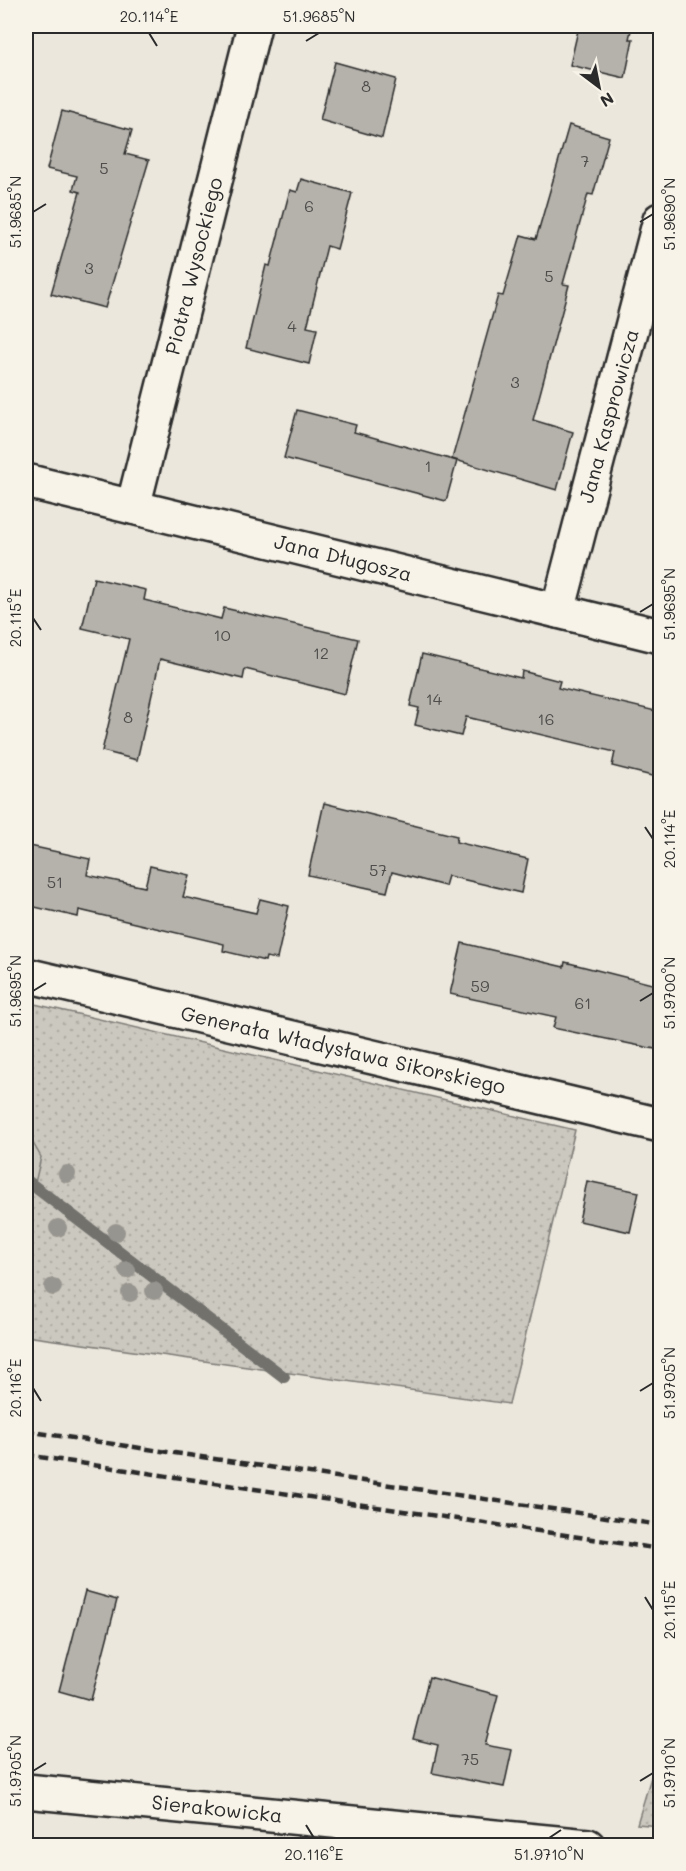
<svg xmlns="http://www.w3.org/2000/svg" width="686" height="1871" viewBox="0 0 686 1871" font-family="Mali,sans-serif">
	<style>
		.grass { fill: url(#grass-dots); stroke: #7b7a75; stroke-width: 1.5 }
		.forest { fill: url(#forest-firs); stroke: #7b7a75; stroke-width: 1.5 }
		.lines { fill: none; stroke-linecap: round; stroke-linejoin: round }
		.stream { stroke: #72716c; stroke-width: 12 }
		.building { fill: #b5b2ab; stroke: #2b2b2b; stroke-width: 1.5 }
		.minor-casing { stroke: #2b2b2b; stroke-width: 38 }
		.minor { stroke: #f7f3e8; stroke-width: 33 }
		.rail { stroke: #2b2b2b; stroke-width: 4.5; stroke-dasharray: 9 4.5; stroke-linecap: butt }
		.tree { fill: #97958f }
		.ticks { fill: none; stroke: #2b2b2b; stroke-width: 2 }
		.labels { text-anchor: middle; stroke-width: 6; stroke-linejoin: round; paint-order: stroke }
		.number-label { font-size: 16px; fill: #4e4d4b }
		.street-label { font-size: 20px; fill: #2b2b2b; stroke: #f7f3e8 }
		.neatline { fill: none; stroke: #2b2b2b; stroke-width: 2 }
		.ticks-label { font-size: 15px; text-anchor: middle; fill: #2b2b2b }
	</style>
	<defs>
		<pattern id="grass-dots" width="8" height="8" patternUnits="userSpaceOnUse" patternTransform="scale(1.5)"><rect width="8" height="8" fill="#cbc8bf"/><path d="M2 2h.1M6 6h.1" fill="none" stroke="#aeaca4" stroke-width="1.8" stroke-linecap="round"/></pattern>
		<pattern id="forest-firs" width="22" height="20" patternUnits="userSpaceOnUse" patternTransform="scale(1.5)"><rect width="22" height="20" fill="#cbc8bf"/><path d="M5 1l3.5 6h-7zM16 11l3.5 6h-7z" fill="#aeaca4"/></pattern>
	</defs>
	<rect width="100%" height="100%" fill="#ebe7dd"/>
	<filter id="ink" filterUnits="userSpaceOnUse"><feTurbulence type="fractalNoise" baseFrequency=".0167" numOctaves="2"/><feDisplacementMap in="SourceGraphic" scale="12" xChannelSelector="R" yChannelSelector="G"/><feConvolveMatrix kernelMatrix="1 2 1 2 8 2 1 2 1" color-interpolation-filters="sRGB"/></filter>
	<g filter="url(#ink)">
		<!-- grass -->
		<g class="grass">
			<path d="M 26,1002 L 575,1130 L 509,1404 L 26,1336 Z"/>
			<path d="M 660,1747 L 660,1826 L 637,1824 Z"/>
		</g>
		<!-- forest -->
		<path class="forest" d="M 26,1131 L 41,1157 L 36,1179 L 26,1190 Z"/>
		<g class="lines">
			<!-- stream -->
			<path class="stream" d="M 26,1180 L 284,1377"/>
		</g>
		<!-- building -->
		<g class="building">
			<path d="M 579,26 L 632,26 L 629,39 L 633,39 L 625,78 L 570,65 Z"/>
			<path d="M 335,62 L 396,79 L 382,138 L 320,120 Z"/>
			<path d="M 62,111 L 132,130 L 125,154 L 149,160 L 105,308 L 51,294 L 80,192 L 73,190 L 77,176 L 47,169 Z"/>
			<path d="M 569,125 L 609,137 L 593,195 L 588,194 L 563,284 L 569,285 L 533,420 L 573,432 L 557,490 L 452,459 L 498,295 L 503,296 L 521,235 L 536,239 Z"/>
			<path d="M 301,179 L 352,193 L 337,249 L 327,246 L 307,327 L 317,329 L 309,364 L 246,348 L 266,265 L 270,266 L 290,190 L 297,192 Z"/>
			<path d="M 297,410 L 356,425 L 354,432 L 457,461 L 446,501 L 284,458 Z"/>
			<path d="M 94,578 L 146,590 L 144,600 L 221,619 L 224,608 L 358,639 L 345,694 L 245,669 L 243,679 L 160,659 L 137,760 L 102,751 L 129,639 L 82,628 Z"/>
			<path d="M 422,654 L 521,678 L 522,671 L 560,681 L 558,688 L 660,712 L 660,778 L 612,766 L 615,752 L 466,717 L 461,736 L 415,725 L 419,708 L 410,706 Z"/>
			<path d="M 324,803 L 457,836 L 456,842 L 528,859 L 521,893 L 448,876 L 445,886 L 392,872 L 387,892 L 308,875 Z"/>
			<path d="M 30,846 L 90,859 L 87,875 L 145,887 L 150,866 L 189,875 L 183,897 L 256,913 L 260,899 L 289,906 L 277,959 L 266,957 L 265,961 L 223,951 L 224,944 L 79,910 L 78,917 L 26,905 L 26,865 Z"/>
			<path d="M 462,943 L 564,967 L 565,962 L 660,986 L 660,1050 L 553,1028 L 556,1017 L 450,994 Z"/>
			<path d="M 587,1181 L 639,1192 L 630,1232 L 579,1221 Z"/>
			<path d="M 85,1591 L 117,1600 L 91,1700 L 59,1691 Z"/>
			<path d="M 429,1677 L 498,1695 L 485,1745 L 512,1750 L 504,1787 L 432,1773 L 438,1745 L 413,1739 Z"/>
		</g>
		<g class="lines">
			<!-- minor casing -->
			<g class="minor-casing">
				<g id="minor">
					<path d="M 26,481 L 660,636"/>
					<path d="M 133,507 L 254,26"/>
					<path d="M 558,611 L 660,220"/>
					<path d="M 26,975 L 660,1125"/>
					<path d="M 26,1791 L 588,1846"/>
				</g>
			</g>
			<!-- minor -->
			<use href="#minor" class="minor"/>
			<!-- rail -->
			<g class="rail">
				<path d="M 26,1431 L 660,1525"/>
				<path d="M 26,1455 L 660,1549"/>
			</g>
		</g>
		<!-- trees -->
		<g class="tree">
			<circle cx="67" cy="1174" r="9"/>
			<circle cx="58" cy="1228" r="9"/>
			<circle cx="116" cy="1232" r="9"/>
			<circle cx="127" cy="1270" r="9"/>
			<circle cx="53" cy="1287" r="9"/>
			<circle cx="154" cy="1291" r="9"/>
			<circle cx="130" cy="1293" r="9"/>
		</g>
	</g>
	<!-- ticks -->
	<path class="ticks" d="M 149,33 L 157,46M 306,41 L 319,33M 33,212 L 46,204M 640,222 L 653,214M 640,612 L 653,604M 33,618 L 41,630M 645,827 L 653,839M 33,991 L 46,983M 640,1001 L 653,993M 33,1388 L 41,1401M 640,1391 L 653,1383M 645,1597 L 653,1610M 33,1771 L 46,1763M 640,1781 L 653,1773M 306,1825 L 314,1838M 549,1838 L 561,1830"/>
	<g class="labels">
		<!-- number labels -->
		<g class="number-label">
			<text x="366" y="92">8</text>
			<text x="585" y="167">7</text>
			<text x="104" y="174">5</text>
			<text x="309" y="212">6</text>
			<text x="89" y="274">3</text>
			<text x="549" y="282">5</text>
			<text x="292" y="332">4</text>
			<text x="515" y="388">3</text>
			<text x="428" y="472">1</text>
			<text x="222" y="641">10</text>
			<text x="321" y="659">12</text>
			<text x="434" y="705">14</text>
			<text x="128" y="723">8</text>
			<text x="546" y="725">16</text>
			<text x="378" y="876">57</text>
			<text x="55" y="888">51</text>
			<text x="480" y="992">59</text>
			<text x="583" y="1009">61</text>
			<text x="470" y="1765">75</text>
		</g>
		<!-- street labels -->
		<g class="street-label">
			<text transform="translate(194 266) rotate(-76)" y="7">Piotra Wysockiego</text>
			<text transform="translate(609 416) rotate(-75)" y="7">Jana Kasprowicza</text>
			<text transform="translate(343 558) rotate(14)" y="7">Jana Długosza</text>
			<text transform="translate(343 1050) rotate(13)" y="7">Generała Władysława Sikorskiego</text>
			<text transform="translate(217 1809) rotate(6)" y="7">Sierakowicka</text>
		</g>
	</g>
	<!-- margin -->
	<rect width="686" height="1871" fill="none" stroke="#f7f3e8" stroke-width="66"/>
	<!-- north arrow -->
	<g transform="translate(599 87) rotate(148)" stroke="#f7f3e8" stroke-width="4.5" paint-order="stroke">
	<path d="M0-4.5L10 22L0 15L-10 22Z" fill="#2b2b2b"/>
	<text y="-9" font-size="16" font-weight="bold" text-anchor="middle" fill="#2b2b2b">N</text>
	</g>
	<rect x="33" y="33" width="620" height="1805" class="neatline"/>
	<g class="ticks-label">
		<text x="149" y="22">20.114°E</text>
		<text x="319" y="22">51.9685°N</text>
		<text transform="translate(16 212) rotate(-90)" y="5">51.9685°N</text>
		<text transform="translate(670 214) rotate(-90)" y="5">51.9690°N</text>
		<text transform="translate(670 604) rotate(-90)" y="5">51.9695°N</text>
		<text transform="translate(16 618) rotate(-90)" y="5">20.115°E</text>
		<text transform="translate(670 839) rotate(-90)" y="5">20.114°E</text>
		<text transform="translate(16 991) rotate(-90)" y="5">51.9695°N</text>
		<text transform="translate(670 993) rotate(-90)" y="5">51.9700°N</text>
		<text transform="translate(670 1383) rotate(-90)" y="5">51.9705°N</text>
		<text transform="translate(16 1388) rotate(-90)" y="5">20.116°E</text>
		<text transform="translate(670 1610) rotate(-90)" y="5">20.115°E</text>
		<text transform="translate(16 1771) rotate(-90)" y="5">51.9705°N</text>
		<text transform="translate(670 1773) rotate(-90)" y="5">51.9710°N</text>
		<text x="314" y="1860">20.116°E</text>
		<text x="549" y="1860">51.9710°N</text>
	</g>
</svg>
